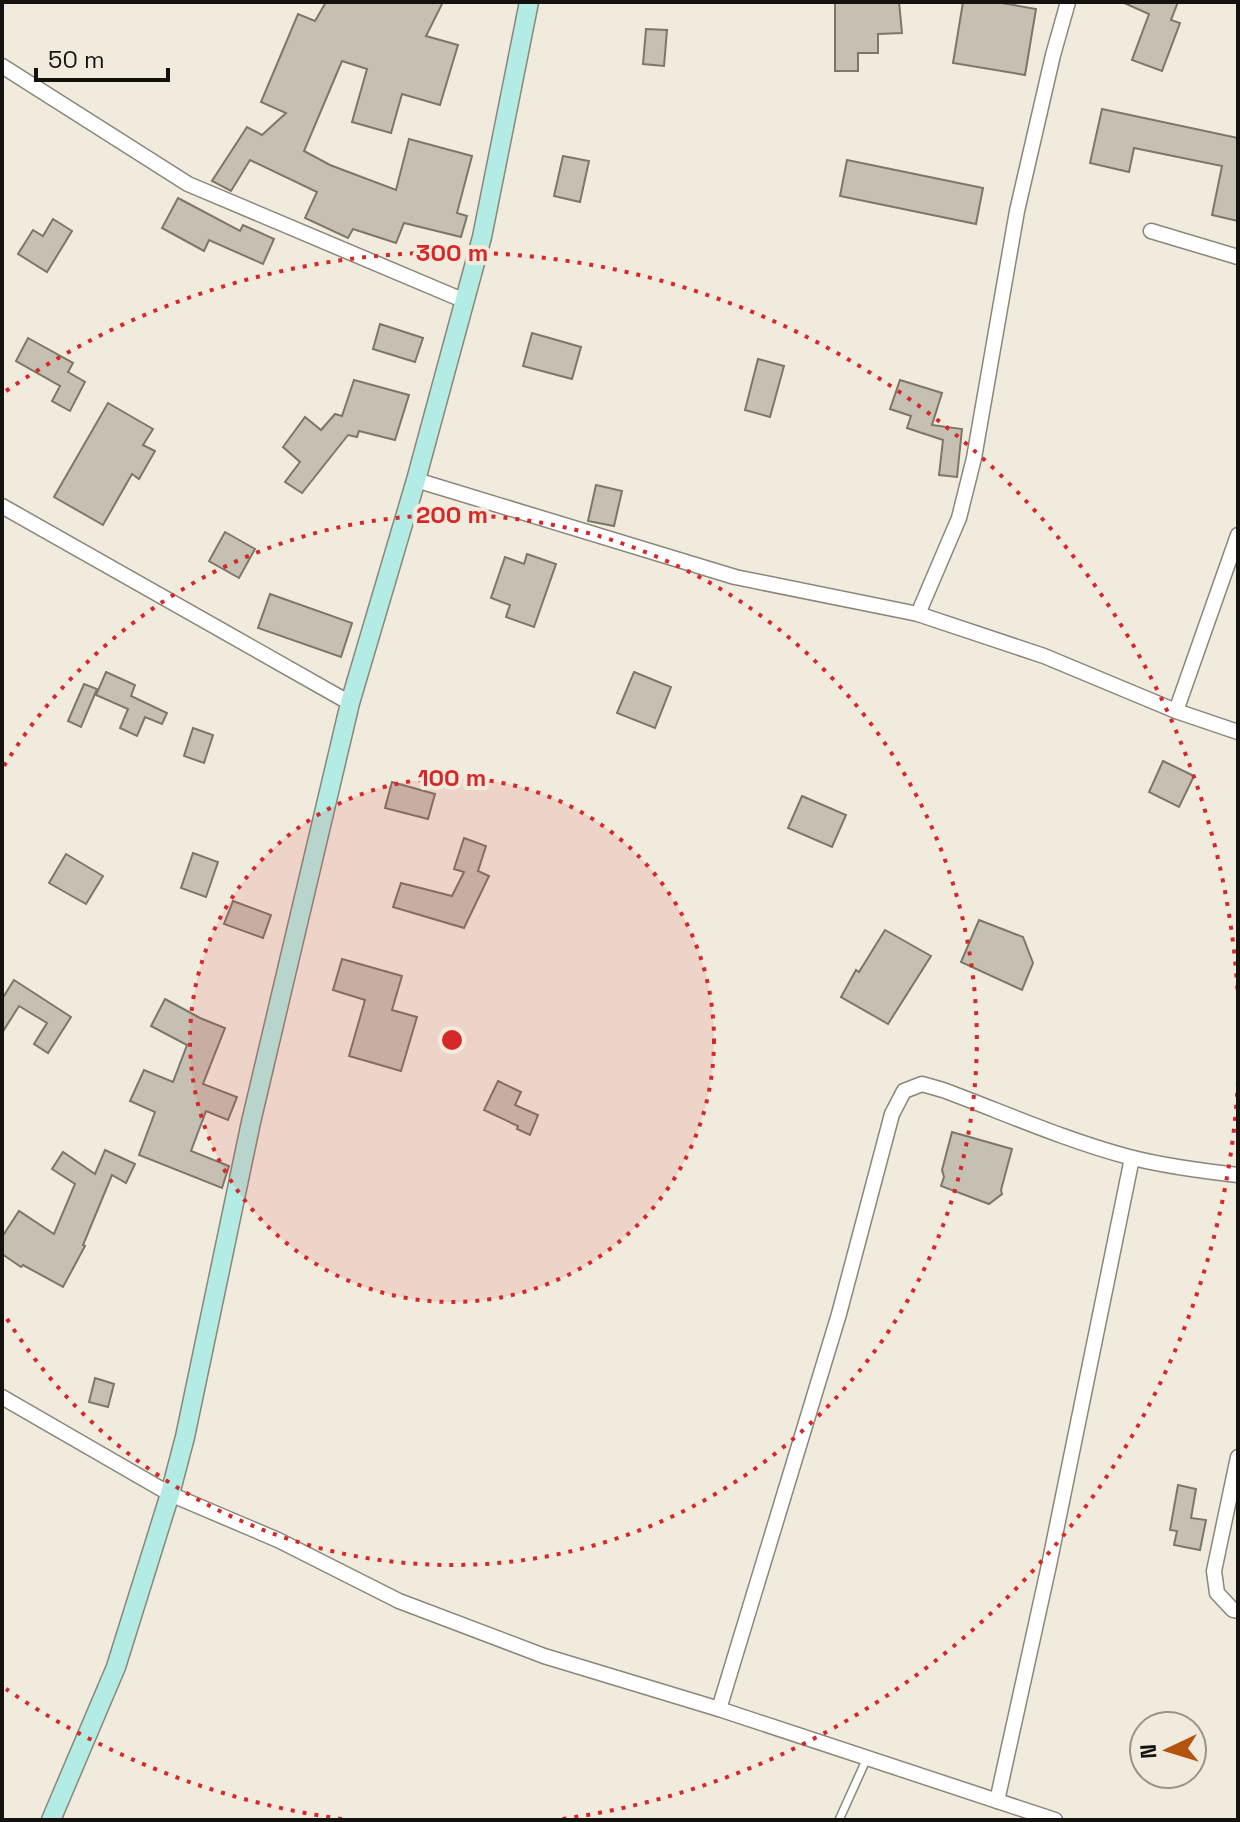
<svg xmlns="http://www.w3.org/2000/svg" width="1240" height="1822" viewBox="0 0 1240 1822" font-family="'Space Grotesk',sans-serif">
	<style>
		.building { fill: #c6c0b3; stroke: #7c776b; stroke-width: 2 }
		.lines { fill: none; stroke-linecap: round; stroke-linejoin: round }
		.lane-casing { stroke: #8b867a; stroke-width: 10 }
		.street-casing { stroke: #8b867a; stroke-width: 17 }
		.secondary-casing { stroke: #8b867a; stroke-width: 21 }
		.lane { stroke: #fff; stroke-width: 7 }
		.street { stroke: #fff; stroke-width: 14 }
		.secondary { stroke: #b3ece4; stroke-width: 18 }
		.ring { fill: none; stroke: #d62828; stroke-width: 4; stroke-dasharray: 4 8 }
		.centre { fill: #d62828; stroke: #f1ebde; stroke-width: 4 }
		.ring-label { font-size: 24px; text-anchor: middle; font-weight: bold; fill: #d62828; stroke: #f1ebde; stroke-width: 8; stroke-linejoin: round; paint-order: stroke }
	</style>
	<rect width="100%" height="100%" fill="#f1ebde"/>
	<!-- building -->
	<g class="building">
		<path d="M 326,2 L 443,2 L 426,36 L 458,45 L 440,105 L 402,94 L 391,133 L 352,122 L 367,69 L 342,61 L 304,151 L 330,165 L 396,190 L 409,139 L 472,156 L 457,213 L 467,216 L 461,237 L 404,223 L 396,243 L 353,229 L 348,238 L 305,218 L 317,192 L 250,160 L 231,191 L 212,181 L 247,127 L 262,135 L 286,113 L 261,102 L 298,14 L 315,21 Z"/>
		<path d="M 835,2 L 899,2 L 902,33 L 878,34 L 878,53 L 858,53 L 858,71 L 835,71 Z"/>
		<path d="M 963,2 L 996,2 L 1036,9 L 1025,75 L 953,63 Z"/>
		<path d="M 1122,2 L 1178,2 L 1171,20 L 1180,23 L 1162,71 L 1132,60 L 1149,14 Z"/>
		<path d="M 646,29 L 667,30 L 664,66 L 643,64 Z"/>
		<path d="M 1102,109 L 1238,138 L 1238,221 L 1212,215 L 1222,166 L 1134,148 L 1129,172 L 1090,163 Z"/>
		<path d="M 563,156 L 589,161 L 580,202 L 554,196 Z"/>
		<path d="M 847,160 L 983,188 L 976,224 L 840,196 Z"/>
		<path d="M 178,198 L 240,231 L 243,225 L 274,239 L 263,264 L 209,240 L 204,251 L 162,228 Z"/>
		<path d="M 53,219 L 72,231 L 47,272 L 18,254 L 33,230 L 43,236 Z"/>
		<path d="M 380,324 L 423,338 L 415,362 L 373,349 Z"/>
		<path d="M 532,333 L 581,347 L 572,379 L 523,366 Z"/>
		<path d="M 28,338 L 73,363 L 68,372 L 85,382 L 70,411 L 52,401 L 60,386 L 16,361 Z"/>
		<path d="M 758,359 L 784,366 L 770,417 L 745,410 Z"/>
		<path d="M 354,380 L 409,395 L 395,440 L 359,431 L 357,437 L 348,435 L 302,493 L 285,482 L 300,462 L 283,447 L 305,417 L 321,430 L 335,414 L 342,416 Z"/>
		<path d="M 900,380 L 942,393 L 932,425 L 962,429 L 957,477 L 939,475 L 943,440 L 907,428 L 911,416 L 890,409 Z"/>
		<path d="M 108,403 L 153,429 L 143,445 L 155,451 L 139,479 L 132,474 L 103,525 L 54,497 Z"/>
		<path d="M 596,485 L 622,491 L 614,526 L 588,521 Z"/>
		<path d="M 225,532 L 255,549 L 239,578 L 209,561 Z"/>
		<path d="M 527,554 L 556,564 L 534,627 L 506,617 L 510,605 L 491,598 L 505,557 L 524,564 Z"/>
		<path d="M 270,594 L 352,623 L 341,657 L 258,628 Z"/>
		<path d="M 106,672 L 135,685 L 131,696 L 167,713 L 162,724 L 145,717 L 137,736 L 120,728 L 128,709 L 96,695 Z"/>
		<path d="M 634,672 L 671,687 L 655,728 L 617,713 Z"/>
		<path d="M 84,684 L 97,689 L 81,727 L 68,721 Z"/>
		<path d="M 193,728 L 213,735 L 204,763 L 184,756 Z"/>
		<path d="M 1163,761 L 1194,776 L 1179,807 L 1149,792 Z"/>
		<path d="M 392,782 L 435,794 L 428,819 L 385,808 Z"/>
		<path d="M 802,796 L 846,815 L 832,847 L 788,828 Z"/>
		<path d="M 464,838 L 486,846 L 478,871 L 489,876 L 464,928 L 393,907 L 401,883 L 452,896 L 464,872 L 454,869 Z"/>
		<path d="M 193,853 L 218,862 L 206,897 L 181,888 Z"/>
		<path d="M 66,854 L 103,876 L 86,904 L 49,883 Z"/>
		<path d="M 233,901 L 271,915 L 263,938 L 224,924 Z"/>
		<path d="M 979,920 L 1023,937 L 1033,963 L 1022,990 L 961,962 Z"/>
		<path d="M 885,930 L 931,956 L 888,1024 L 841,997 L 856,970 L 859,972 Z"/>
		<path d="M 342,959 L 402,976 L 392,1010 L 417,1017 L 401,1071 L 349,1056 L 365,1000 L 333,990 Z"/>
		<path d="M 14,980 L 71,1017 L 48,1053 L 34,1044 L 47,1023 L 19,1006 L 2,1033 L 2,999 Z"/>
		<path d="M 165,999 L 200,1018 L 225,1028 L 203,1084 L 237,1097 L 228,1120 L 206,1111 L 191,1151 L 229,1166 L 222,1188 L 139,1155 L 155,1112 L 130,1101 L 144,1070 L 173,1082 L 187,1045 L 151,1026 Z"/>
		<path d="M 498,1081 L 521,1092 L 515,1105 L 538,1115 L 530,1135 L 517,1129 L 518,1126 L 484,1110 Z"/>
		<path d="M 952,1132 L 1012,1149 L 1001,1190 L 1002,1194 L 989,1204 L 941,1186 L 944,1177 L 942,1170 Z"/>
		<path d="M 105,1150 L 135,1164 L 126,1183 L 112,1175 L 83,1245 L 85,1246 L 63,1287 L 23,1265 L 21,1267 L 2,1254 L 2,1237 L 19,1211 L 54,1234 L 75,1184 L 52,1169 L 63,1152 L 95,1174 Z"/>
		<path d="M 95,1378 L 114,1384 L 108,1407 L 89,1402 Z"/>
		<path d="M 1178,1485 L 1196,1489 L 1191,1518 L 1206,1520 L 1200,1550 L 1174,1545 L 1177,1531 L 1170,1530 Z"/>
	</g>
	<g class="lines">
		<!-- lane casing -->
		<g class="lane-casing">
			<path id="lane" d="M 839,1820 L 867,1758"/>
		</g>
		<!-- street casing -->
		<g class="street-casing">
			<g id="street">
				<path d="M 2,66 L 188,184 L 465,301"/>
				<path d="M 1151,231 L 1238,257"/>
				<path d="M 416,480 L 735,577 L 918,614 L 1044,656 L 1176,711 L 1238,732"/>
				<path d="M 2,506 L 350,703"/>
				<path d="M 918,614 L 959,518 L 974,458 L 1017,211 L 1053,55 L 1068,2"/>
				<path d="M 1176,711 L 1238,535"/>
				<path d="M 2,1397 L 170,1494 L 278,1540 L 399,1601 L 544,1656 L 719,1709 L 1055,1820"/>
				<path d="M 1238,1457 L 1214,1571 L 1217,1593 L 1233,1610 L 1238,1611"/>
				<path d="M 719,1709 L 839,1314 L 892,1114 L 904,1091 L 922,1084 L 943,1090 C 1005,1113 1065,1140 1129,1157 C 1164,1166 1202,1171 1238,1175"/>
				<path d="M 997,1801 L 1049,1565 L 1132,1158"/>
			</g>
		</g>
		<!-- secondary casing -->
		<g class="secondary-casing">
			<path id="secondary" d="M 51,1820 L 116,1667 L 170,1494 L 185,1437 L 251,1122 L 350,703 L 416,480 L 482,237 L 529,2"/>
		</g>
		<!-- lane -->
		<use href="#lane" class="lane"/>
		<!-- street -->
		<use href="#street" class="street"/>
		<!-- secondary -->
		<use href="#secondary" class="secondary"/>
	</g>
	<!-- distance rings -->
	<circle cx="452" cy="1040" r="262" fill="#d62828" fill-opacity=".12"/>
	<g class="ring">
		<circle cx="452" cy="1040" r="262"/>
		<path d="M4 766A525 525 0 1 1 4 1314"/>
		<path d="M1238 1081A787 787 0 0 1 562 1819M342 1819A787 787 0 0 1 6 1689M6 391A787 787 0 0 1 1238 999"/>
	</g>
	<circle cx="452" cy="1040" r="12" class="centre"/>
	<g class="ring-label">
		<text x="452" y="261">300 m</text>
		<text x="452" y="523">200 m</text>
		<text x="452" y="786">100 m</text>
	</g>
	<!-- border -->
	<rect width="1240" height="1822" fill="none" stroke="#14120e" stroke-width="8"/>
	<!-- north arrow -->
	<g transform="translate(1168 1750) rotate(266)"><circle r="38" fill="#f1ebde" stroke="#99948b" stroke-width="2"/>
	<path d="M0-6L14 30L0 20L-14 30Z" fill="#b3530d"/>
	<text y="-12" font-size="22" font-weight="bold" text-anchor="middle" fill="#14120e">N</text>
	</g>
	<!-- scale -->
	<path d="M36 68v12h132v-12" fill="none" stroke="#14120e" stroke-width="4"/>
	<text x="48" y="68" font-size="24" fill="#14120e" stroke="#f1ebde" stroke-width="6" paint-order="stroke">50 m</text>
</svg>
